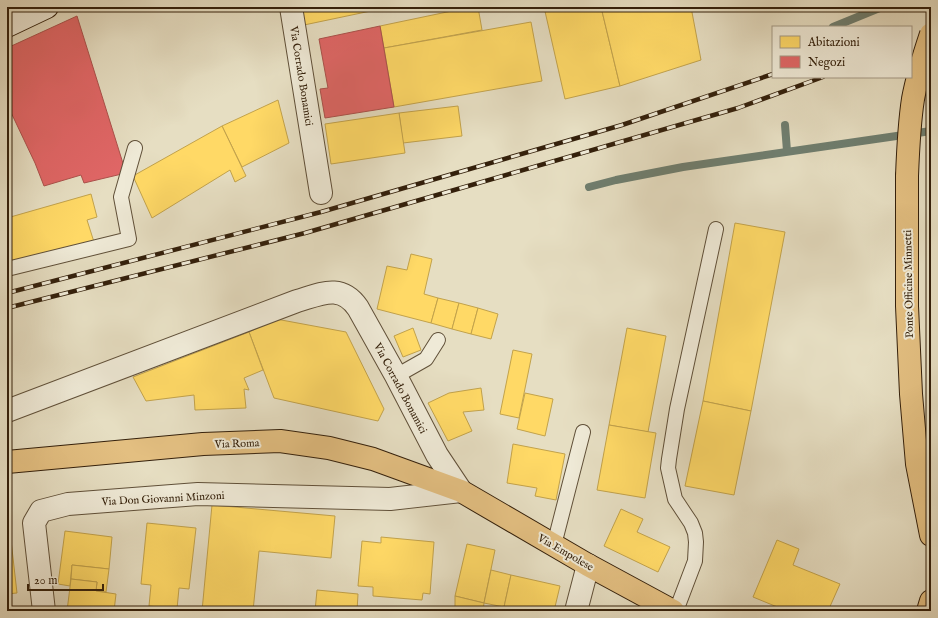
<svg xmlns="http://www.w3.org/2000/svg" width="938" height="618" viewBox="0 0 938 618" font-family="'IM FELL English',serif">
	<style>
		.homes { fill: #ffd966; stroke: #c2a24b }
		.shops { fill: #e06666; stroke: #ac514b }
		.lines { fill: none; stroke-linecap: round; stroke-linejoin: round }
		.stream { stroke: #6f7e6f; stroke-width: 8 }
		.lane-casing { stroke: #605039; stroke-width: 16 }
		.street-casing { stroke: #605039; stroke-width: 24 }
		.secondary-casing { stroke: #34200b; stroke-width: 24 }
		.primary-casing { stroke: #34200b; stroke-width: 24 }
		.lane { stroke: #efead7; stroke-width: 14 }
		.street { stroke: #efead7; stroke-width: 22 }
		.secondary { stroke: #efead7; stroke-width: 22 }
		.primary { stroke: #e3bf81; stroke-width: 22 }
		.rail-casing { stroke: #34200b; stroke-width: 4.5 }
		.rail { stroke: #efead7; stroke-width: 3; stroke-dasharray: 9; stroke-linecap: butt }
		.primary-bridge-casing { stroke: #34200b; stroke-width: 24; stroke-linecap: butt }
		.primary-bridge { stroke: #e3bf81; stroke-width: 22 }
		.labels { text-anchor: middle; stroke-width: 4; stroke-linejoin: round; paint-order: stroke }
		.street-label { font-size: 11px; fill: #34200b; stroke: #efead7 }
	</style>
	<rect width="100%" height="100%" fill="#e6dec2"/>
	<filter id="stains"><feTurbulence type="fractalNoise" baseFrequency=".005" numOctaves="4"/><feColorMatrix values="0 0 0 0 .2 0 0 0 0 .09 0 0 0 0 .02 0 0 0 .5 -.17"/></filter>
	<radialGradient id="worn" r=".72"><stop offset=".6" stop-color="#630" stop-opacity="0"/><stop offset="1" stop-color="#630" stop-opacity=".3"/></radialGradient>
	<!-- homes -->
	<g class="homes">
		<path d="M 300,7 L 365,7 L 366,12 L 304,25 Z"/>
		<path d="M 365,7 L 391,7 L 366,12 Z"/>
		<path d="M 471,7 L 478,7 L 482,30 L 384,48 L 380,26 Z"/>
		<path d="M 544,7 L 601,7 L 620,86 L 565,99 Z"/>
		<path d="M 601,7 L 691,7 L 701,60 L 620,86 Z"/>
		<path d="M 531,22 L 542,81 L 394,107 L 384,48 Z"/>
		<path d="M 278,100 L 289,143 L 242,167 L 222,126 Z"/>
		<path d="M 458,106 L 462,136 L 403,143 L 399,113 Z"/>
		<path d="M 399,113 L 405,153 L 331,164 L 325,124 Z"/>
		<path d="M 222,126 L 246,176 L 235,182 L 230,170 L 152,218 L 133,176 Z"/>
		<path d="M 91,194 L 97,217 L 87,220 L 94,242 L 11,265 L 7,252 L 7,218 Z"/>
		<path d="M 735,223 L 785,232 L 751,411 L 703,401 Z"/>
		<path d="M 411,254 L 432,259 L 424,294 L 438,298 L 431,323 L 377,309 L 387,266 L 407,270 Z"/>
		<path d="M 438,298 L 459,303 L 452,329 L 431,323 Z"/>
		<path d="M 459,303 L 478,308 L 471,334 L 452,329 Z"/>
		<path d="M 478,308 L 498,314 L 491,339 L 471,334 Z"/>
		<path d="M 276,319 L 346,332 L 384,409 L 378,421 L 274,398 L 249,332 Z"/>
		<path d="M 413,328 L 421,350 L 403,357 L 394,336 Z"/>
		<path d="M 627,328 L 666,336 L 648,432 L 609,425 Z"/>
		<path d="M 249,332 L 263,370 L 244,378 L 249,390 L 244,389 L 246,408 L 195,410 L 194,395 L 146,401 L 133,377 Z"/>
		<path d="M 513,350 L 532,354 L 519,418 L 500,414 Z"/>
		<path d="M 481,388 L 484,410 L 463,412 L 472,431 L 448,441 L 428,403 L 449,393 Z"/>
		<path d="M 525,393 L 553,399 L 545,436 L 517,429 Z"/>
		<path d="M 703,401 L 751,411 L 734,495 L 685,486 Z"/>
		<path d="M 609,425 L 656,433 L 645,498 L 597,490 Z"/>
		<path d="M 513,444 L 565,454 L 556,500 L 535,496 L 537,488 L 507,483 Z"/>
		<path d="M 212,505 L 335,516 L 331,558 L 259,551 L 253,611 L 202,611 Z"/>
		<path d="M 621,509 L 643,519 L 637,532 L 670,547 L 658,572 L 604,546 Z"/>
		<path d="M 8,514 L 17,593 L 7,594 L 7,515 Z"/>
		<path d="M 147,523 L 196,528 L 189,589 L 179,588 L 177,609 L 149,606 L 151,585 L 141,584 Z"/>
		<path d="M 65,531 L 112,537 L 109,569 L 72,565 L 70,586 L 58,584 Z"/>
		<path d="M 381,537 L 434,542 L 430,594 L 423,593 L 422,600 L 373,596 L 373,587 L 358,586 L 362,541 L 381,543 Z"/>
		<path d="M 777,540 L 799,549 L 793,565 L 840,584 L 828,611 L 787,611 L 753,597 Z"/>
		<path d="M 467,544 L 495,550 L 484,603 L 455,596 Z"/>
		<path d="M 72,565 L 109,569 L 106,592 L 96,591 L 97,582 L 71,579 Z"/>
		<path d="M 491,570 L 511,575 L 504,607 L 484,603 Z"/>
		<path d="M 511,575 L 560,586 L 554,611 L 524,611 L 504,607 Z"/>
		<path d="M 71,579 L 97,582 L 96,591 L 116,594 L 114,611 L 67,611 Z"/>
		<path d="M 317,590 L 358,594 L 357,611 L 315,611 Z"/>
		<path d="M 455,596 L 484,603 L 483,611 L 455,611 Z"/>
	</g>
	<!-- shops -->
	<g class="shops">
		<path d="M 77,16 L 126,173 L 84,183 L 81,175 L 44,186 L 35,163 L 7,104 L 7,48 Z"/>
		<path d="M 380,26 L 394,107 L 325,118 L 320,89 L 328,88 L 319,39 Z"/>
	</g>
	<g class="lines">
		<!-- stream -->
		<g class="stream">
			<path d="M 833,27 L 882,7"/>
			<path d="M 785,125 L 787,151"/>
			<path d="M 589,187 L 616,180 L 683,167 L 931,131"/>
		</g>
		<!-- lane casing -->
		<g class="lane-casing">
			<g id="lane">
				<path d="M 7,269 L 129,239 L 121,197 L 135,148"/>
				<path d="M 396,376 L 426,359 L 438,340"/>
				<path d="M 554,545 L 583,432"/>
				<path d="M 676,611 L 695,561 L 696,542 L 695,533 L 691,523 L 675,499 L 668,468 L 669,459 L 677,409 L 716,229"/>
			</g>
		</g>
		<!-- street casing -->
		<g class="street-casing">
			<g id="street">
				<path d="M 291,7 L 321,193"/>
				<path d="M 7,411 L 297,301 C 321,294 341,283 358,308 L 396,376 L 437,455 L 461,491 L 390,499 L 198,494 L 68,504 L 41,511 L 34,523 L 44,611"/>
				<path d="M 576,611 L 588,565"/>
			</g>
		</g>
		<!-- secondary casing -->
		<g class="secondary-casing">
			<path id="secondary" d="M 7,26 L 47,7"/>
		</g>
		<!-- primary casing -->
		<g class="primary-casing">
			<g id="primary">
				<path d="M 907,176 L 907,306 L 911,394 L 917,464 L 931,535"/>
				<path d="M 7,462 L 203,444 L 280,441 L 329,448 L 373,459 L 461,491 L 588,565 L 673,611"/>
				<path d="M 928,611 L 931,601"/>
			</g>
		</g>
		<!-- lane -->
		<use href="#lane" class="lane"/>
		<!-- street -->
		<use href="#street" class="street"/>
		<!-- secondary -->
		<use href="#secondary" class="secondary"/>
		<!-- primary -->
		<use href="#primary" class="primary"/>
		<!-- rail casing -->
		<g class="rail-casing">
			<g id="rail">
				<path d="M 7,293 L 321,212 L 622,125 L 773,74"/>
				<path d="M 7,308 L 305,233 L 430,197 L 738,108 L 823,77"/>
			</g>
		</g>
		<!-- rail -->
		<use href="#rail" class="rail"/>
		<!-- primary-bridge casing -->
		<g class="primary-bridge-casing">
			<path id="primary-bridge" d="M 907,176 C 908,150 909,125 913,99 C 917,77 924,55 931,34"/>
		</g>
		<!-- primary-bridge -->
		<use href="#primary-bridge" class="primary-bridge"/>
	</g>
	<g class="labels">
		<!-- street labels -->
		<g class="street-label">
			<text transform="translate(302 76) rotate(81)" y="4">Via Corrado Bonamici</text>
			<text transform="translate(908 284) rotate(-91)" y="4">Ponte Officine Minnetti</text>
			<text transform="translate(401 388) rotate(62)" y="4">Via Corrado Bonamici</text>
			<text transform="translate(237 443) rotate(-2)" y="4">Via Roma</text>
			<text transform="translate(163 498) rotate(-3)" y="4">Via Don Giovanni Minzoni</text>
			<text transform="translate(566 552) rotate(30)" y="4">Via Empolese</text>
		</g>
	</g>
	<!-- margin -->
	<rect width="938" height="618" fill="none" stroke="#e6dec2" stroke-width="24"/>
	<rect x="8" y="8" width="922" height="602" fill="none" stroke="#34200b" stroke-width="2"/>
	<rect x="12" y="12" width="914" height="594" fill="none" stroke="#34200b"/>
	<!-- legend -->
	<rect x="772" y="26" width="140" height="52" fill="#efead7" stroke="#a49985"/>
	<rect x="780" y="36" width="20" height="12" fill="#ffd966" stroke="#a49985"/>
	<text x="808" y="46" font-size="12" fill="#34200b">Abitazioni</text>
	<rect x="780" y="56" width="20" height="12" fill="#e06666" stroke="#a49985"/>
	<text x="808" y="66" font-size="12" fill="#34200b">Negozi</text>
	<!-- scale -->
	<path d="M28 584v6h75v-6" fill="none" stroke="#34200b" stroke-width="2"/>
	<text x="34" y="584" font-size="12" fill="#34200b" stroke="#efead7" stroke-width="3" paint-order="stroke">20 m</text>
	<rect width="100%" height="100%" filter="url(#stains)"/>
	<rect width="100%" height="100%" fill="url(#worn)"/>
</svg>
